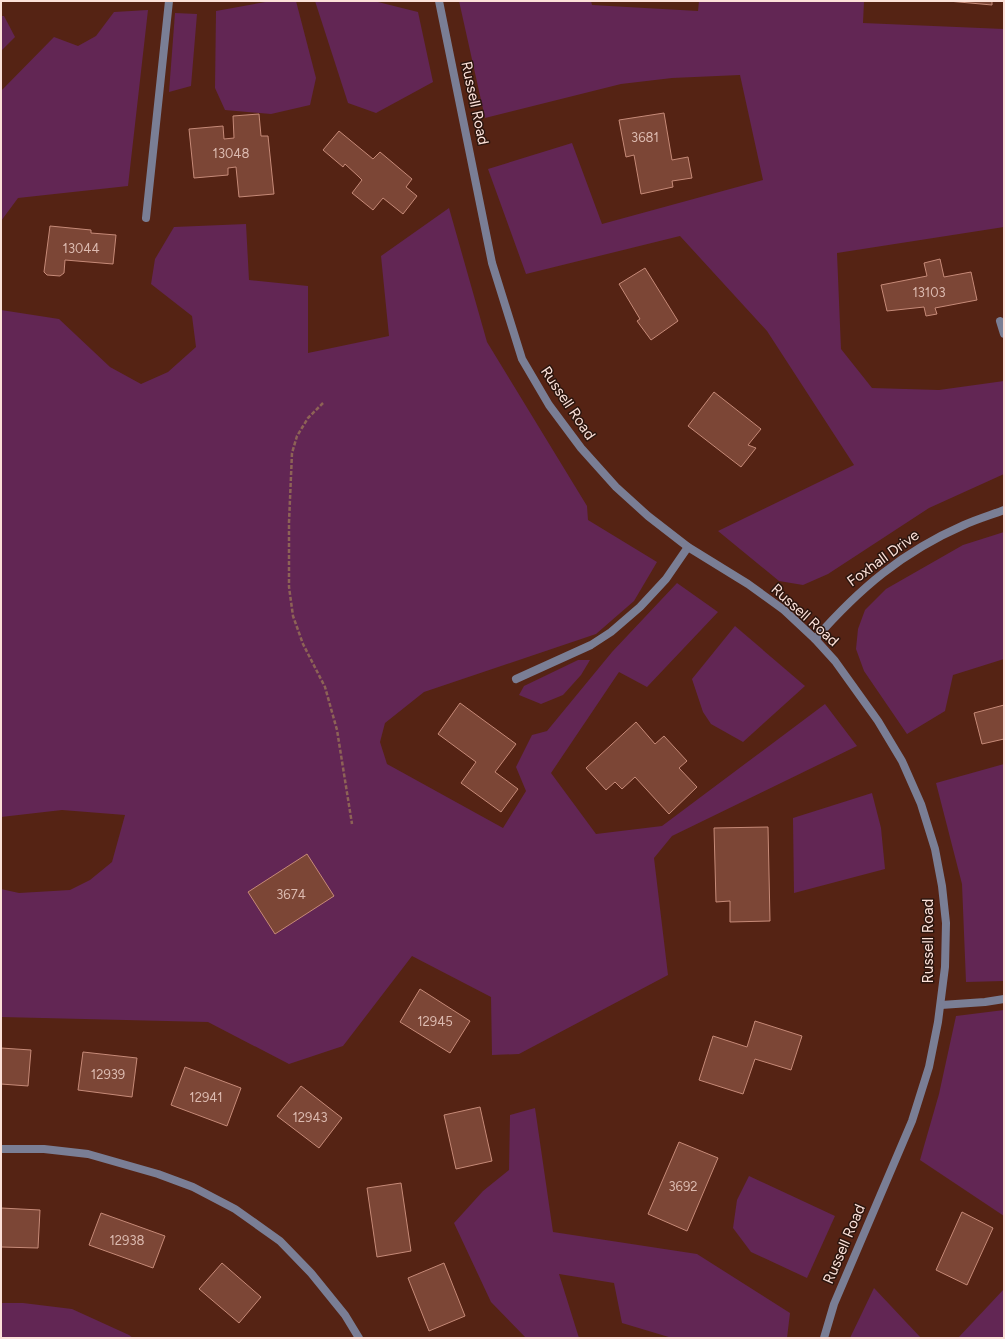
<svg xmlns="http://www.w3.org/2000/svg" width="1005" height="1339" viewBox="0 0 1005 1339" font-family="Figtree,sans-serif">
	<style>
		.green { fill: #622654 }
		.building { fill: #7c4636; stroke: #c68a78 }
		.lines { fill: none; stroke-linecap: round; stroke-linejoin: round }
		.path { stroke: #8d6256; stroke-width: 2.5; stroke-dasharray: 4 2; stroke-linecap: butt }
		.service { stroke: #7a7e95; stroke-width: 8 }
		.minor { stroke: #7a7e95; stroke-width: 8 }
		.labels { text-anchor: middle; stroke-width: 3; stroke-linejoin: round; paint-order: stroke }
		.number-label { font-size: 13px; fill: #dcbab0 }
		.street-label { font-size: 15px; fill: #fce1d9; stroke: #2b150e }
	</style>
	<rect width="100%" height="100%" fill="#552314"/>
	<!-- green -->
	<g class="green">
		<path d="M 271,1 L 296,1 L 316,78 L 310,105 L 271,114 L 225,110 L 215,88 L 216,11 Z"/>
		<path d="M 315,1 L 374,1 L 418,12 L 433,82 L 376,113 L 348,103 Z"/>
		<path d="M 459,1 L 591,1 L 592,5 L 698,11 L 699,1 L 864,1 L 863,23 L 1004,29 L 1004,227 L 837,253 L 841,349 L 872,388 L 939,390 L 1004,381 L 1004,474 L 929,508 L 828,574 L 803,585 L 779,581 L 718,531 L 854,465 L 767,331 L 680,236 L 526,274 L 488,169 L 572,143 L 602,224 L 763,180 L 740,75 L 672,78 L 621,84 L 485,118 Z"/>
		<path d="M 148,10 L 128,186 L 18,198 L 1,221 L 1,91 L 54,37 L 78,46 L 96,36 L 114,12 Z"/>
		<path d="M 175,13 L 197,14 L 191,86 L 169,92 Z"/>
		<path d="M 1,16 L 4,16 L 15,37 L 1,51 Z"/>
		<path d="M 449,208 L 487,342 L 587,506 L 588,520 L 657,562 L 634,601 L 596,634 L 424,692 L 385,723 L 380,742 L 387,764 L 503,828 L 526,791 L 516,767 L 532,735 L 547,731 L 612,652 L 677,583 L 718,612 L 647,687 L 619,672 L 551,773 L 596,834 L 662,826 L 825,704 L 857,746 L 672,836 L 654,858 L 668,975 L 519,1054 L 492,1055 L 491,997 L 412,956 L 343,1046 L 289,1064 L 208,1022 L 1,1017 L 1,889 L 19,893 L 70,890 L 90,880 L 112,862 L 125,815 L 62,810 L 1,817 L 1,310 L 59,319 L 110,367 L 141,384 L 168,372 L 196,347 L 192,316 L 151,284 L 155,259 L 174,227 L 246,224 L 249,280 L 308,286 L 308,353 L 389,336 L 381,256 Z"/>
		<path d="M 1004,532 L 1004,659 L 953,675 L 945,711 L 907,734 L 864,671 L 856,649 L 858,629 L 865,610 L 886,589 L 963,545 Z"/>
		<path d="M 735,626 L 805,686 L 743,742 L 711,724 L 703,712 L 692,679 Z"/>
		<path d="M 578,660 L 590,660 L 581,675 L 563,695 L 541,704 L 519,695 L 524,686 Z"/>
		<path d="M 1004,764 L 1004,981 L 966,982 L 962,884 L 936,783 Z"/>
		<path d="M 872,793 L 881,828 L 885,869 L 794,893 L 793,818 Z"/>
		<path d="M 1004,1010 L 1004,1216 L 920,1160 L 939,1094 L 956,1016 Z"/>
		<path d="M 535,1108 L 553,1232 L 697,1254 L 790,1313 L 787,1338 L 672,1338 L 622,1323 L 614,1283 L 559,1274 L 579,1338 L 526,1338 L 491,1302 L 454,1223 L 483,1191 L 509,1170 L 510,1115 Z"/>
		<path d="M 749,1176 L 835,1216 L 807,1278 L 751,1252 L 733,1228 L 737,1200 Z"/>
		<path d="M 874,1288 L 921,1338 L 850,1338 Z"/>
		<path d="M 1004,1289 L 1004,1338 L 958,1338 Z"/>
		<path d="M 1,1303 L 23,1303 L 72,1309 L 129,1335 L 133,1338 L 1,1338 Z"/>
	</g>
	<!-- building -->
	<g class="building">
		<path d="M 948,1 L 992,1 L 992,5 Z"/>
		<path d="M 664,113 L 672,160 L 688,157 L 692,178 L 672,181 L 673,187 L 641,194 L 634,155 L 626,157 L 619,120 Z"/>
		<path d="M 259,114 L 261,136 L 268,136 L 274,194 L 239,197 L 236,167 L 228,168 L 228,175 L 194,178 L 189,129 L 223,126 L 224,139 L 234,138 L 233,116 Z"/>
		<path d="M 339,131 L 373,159 L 380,152 L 412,179 L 406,187 L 417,196 L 403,214 L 383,198 L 373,210 L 352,193 L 362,180 L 358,176 L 345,164 L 343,167 L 323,150 Z"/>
		<path d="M 50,226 L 91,230 L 91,233 L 116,235 L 113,264 L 65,260 L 64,273 L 60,276 L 47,275 L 44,272 Z"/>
		<path d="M 940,259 L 944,277 L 971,272 L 977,300 L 935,308 L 937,314 L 926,316 L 924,307 L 887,311 L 881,285 L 927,276 L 924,263 Z"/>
		<path d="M 645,268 L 678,321 L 651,340 L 637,321 L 640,319 L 619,284 Z"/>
		<path d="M 714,392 L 761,429 L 748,445 L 756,448 L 741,467 L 688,426 Z"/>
		<path d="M 460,703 L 516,744 L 495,772 L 518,789 L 501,812 L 461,783 L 476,762 L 438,734 Z"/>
		<path d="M 1004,705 L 1004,739 L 982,744 L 974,713 Z"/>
		<path d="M 636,722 L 655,744 L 664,736 L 687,761 L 679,768 L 697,787 L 669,814 L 635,777 L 622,789 L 615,782 L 606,790 L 586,768 Z"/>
		<path d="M 768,827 L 770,921 L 730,922 L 730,901 L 716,902 L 714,828 Z"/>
		<path d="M 307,854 L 334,896 L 275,934 L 248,892 Z"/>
		<path d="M 420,989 L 470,1021 L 450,1053 L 400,1022 Z"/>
		<path d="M 755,1021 L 802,1036 L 791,1070 L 755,1059 L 743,1094 L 699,1080 L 713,1036 L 747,1047 Z"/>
		<path d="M 1,1048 L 31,1050 L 28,1086 L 1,1084 Z"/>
		<path d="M 83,1052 L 137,1058 L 132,1097 L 78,1090 Z"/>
		<path d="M 185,1067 L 241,1088 L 227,1126 L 171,1105 Z"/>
		<path d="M 301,1086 L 342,1118 L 319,1148 L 277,1116 Z"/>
		<path d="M 480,1107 L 492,1161 L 456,1169 L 444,1115 Z"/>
		<path d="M 679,1142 L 718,1158 L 687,1231 L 648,1214 Z"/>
		<path d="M 401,1183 L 411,1251 L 377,1257 L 367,1188 Z"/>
		<path d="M 1,1208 L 40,1210 L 38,1248 L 1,1247 Z"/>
		<path d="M 962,1212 L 993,1228 L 967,1285 L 936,1270 Z"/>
		<path d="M 101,1213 L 165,1236 L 153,1268 L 89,1245 Z"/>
		<path d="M 222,1263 L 261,1297 L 239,1323 L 199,1289 Z"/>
		<path d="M 444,1263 L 465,1316 L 429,1331 L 408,1278 Z"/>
	</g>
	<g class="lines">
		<!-- path -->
		<path class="path" d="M 323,403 L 308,418 L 297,436 L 292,453 L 289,522 L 289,587 L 293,616 L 303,644 L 325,687 L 337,730 L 352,824"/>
		<!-- service -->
		<g class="service">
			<path d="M 146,218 L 169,1"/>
			<path d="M 1000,321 L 1004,334"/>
			<path d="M 516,679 L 591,645 L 611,632 L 640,607 L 666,579 L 688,547"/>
			<path d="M 941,1005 L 985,1002 L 1004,999"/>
		</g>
		<!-- minor -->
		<g class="minor">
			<path d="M 439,1 L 492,263 L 522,359 L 549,405 L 581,448 L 616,487 L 648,516 L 688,547 L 748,584 L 784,610 L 815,639 L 835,661 L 878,721 L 902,761 L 921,804 L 935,849 L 942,886 L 946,923 L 945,967 L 938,1022 L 929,1067 L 912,1121 L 834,1304 L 824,1338"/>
			<path d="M 815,639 C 859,589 902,552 964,525 C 977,519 991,515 1004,510"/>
			<path d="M 1,1149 L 44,1149 L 88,1154 L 158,1174 L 193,1187 L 235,1209 L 280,1241 L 311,1273 L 345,1315 L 359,1338"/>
		</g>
	</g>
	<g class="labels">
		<!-- number labels -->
		<g class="number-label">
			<text x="645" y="142">3681</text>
			<text x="231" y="158">13048</text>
			<text x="81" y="253">13044</text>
			<text x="929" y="297">13103</text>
			<text x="291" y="899">3674</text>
			<text x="435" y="1026">12945</text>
			<text x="108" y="1079">12939</text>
			<text x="206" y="1102">12941</text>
			<text x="310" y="1122">12943</text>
			<text x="683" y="1191">3692</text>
			<text x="127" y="1245">12938</text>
		</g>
		<!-- street labels -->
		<g class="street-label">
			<text transform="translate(475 103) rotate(78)" y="5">Russell Road</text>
			<text transform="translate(568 403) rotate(56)" y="5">Russell Road</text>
			<text transform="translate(883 558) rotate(-36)" y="5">Foxhall Drive</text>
			<text transform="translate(805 615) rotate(42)" y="5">Russell Road</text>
			<text transform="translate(928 941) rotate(-90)" y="5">Russell Road</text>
			<text transform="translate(844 1244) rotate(-67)" y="5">Russell Road</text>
		</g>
	</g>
	<!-- border -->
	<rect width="1005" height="1339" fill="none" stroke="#fce1d9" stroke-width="4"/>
</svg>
